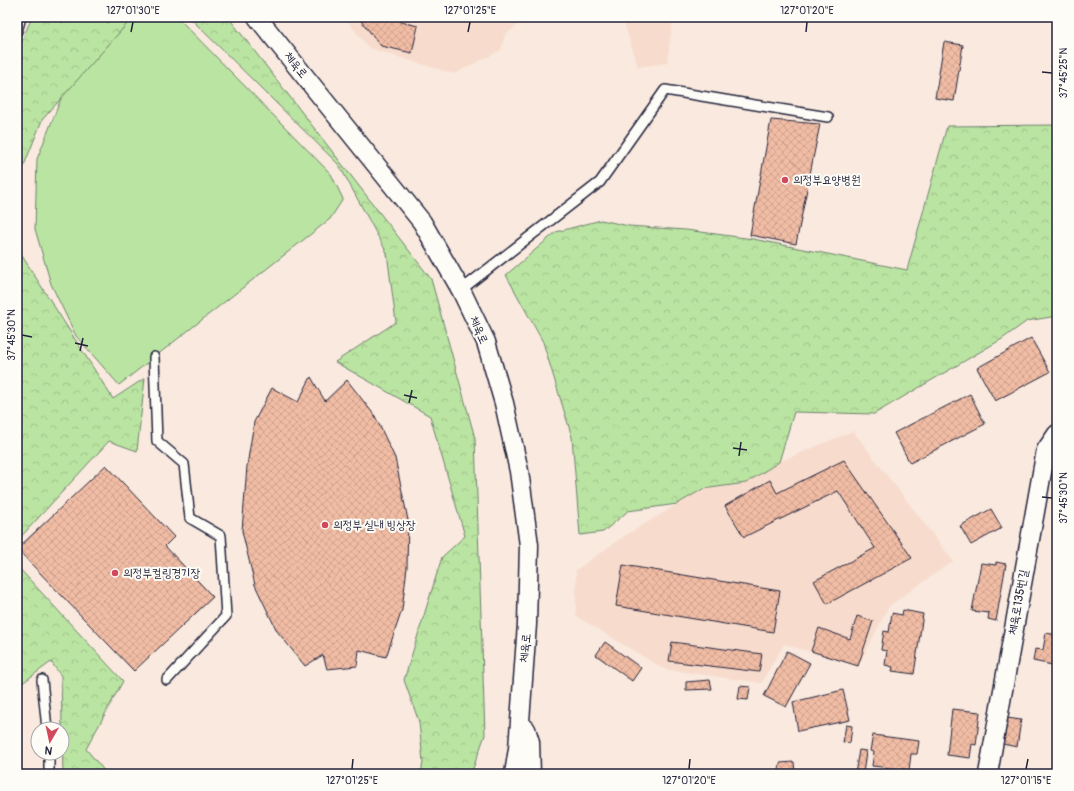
<svg xmlns="http://www.w3.org/2000/svg" width="1074" height="791" viewBox="0 0 1074 791" font-family="Pangolin,'Poor Story',sans-serif">
	<style>
		.built { fill: #f7dccd }
		.green { fill: #bae4a1; stroke: #6e836e }
		.forest { fill: url(#forest-crowns); stroke: #6e836e }
		.building { fill: url(#building-cross-hatch); stroke: #22223b }
		.lines { fill: none; stroke-linecap: round; stroke-linejoin: round }
		.service-casing { stroke: #22223b; stroke-width: 12 }
		.minor-casing { stroke: #22223b; stroke-width: 21 }
		.service { stroke: #fdfcf7; stroke-width: 9 }
		.minor { stroke: #fdfcf7; stroke-width: 18 }
		.ticks { fill: none; stroke: #22223b; stroke-width: 1.5 }
		.poi-dot { fill: #d1495b; stroke: #fdfcf7; stroke-width: 1.5 }
		.labels { text-anchor: middle; stroke-width: 4; stroke-linejoin: round; paint-order: stroke }
		.street-label { font-size: 12px; fill: #22223b; stroke: #fdfcf7 }
		.poi-label { font-size: 12px; fill: #22223b; stroke: #fdfcf7; text-anchor: start }
		.neatline { fill: none; stroke: #22223b; stroke-width: 1.5 }
		.ticks-label { font-size: 10px; text-anchor: middle; fill: #22223b }
	</style>
	<defs>
		<pattern id="forest-crowns" width="20" height="18" patternUnits="userSpaceOnUse"><rect width="20" height="18" fill="#bae4a1"/><path d="M2 6a3 3 0 1 1 6 0M12 15a3 3 0 1 1 6 0" fill="none" stroke="#a0c38c"/></pattern>
		<pattern id="building-cross-hatch" width="8" height="8" patternUnits="userSpaceOnUse"><rect width="8" height="8" fill="#f1bca4"/><path d="M0 0l8 8M0 8l8-8" fill="none" stroke="#cea18e"/></pattern>
	</defs>
	<rect width="100%" height="100%" fill="#f9e9de"/>
	<filter id="ink" filterUnits="userSpaceOnUse"><feTurbulence type="fractalNoise" baseFrequency=".025" numOctaves="2"/><feDisplacementMap in="SourceGraphic" scale="8" xChannelSelector="R" yChannelSelector="G"/><feConvolveMatrix kernelMatrix="1 2 1 2 8 2 1 2 1" color-interpolation-filters="sRGB"/></filter>
	<g filter="url(#ink)">
		<!-- built -->
		<g class="built">
			<path d="M 344,17 L 565,17 L 518,25 L 505,35 L 501,50 L 454,74 L 369,48 Z"/>
			<path d="M 618,17 L 673,17 L 667,63 L 638,67 L 623,19 Z"/>
			<path d="M 853,431 L 953,561 L 889,606 L 858,666 L 784,644 L 761,683 L 664,669 L 576,616 L 576,570 L 623,537 L 703,489 L 746,483 L 779,462 Z"/>
		</g>
		<!-- green -->
		<path class="green" d="M 133,17 L 177,17 L 331,174 L 343,199 L 330,219 L 119,385 L 76,336 L 51,284 L 35,229 L 37,159 L 62,96 Z"/>
		<!-- forest -->
		<g class="forest">
			<path d="M 32,17 L 133,17 L 42,120 L 17,183 L 17,52 Z"/>
			<path d="M 189,17 L 228,17 L 431,279 L 475,438 L 485,735 L 471,774 L 421,774 L 423,762 L 419,722 L 404,680 L 442,557 L 465,536 L 430,416 L 335,362 L 396,322 L 387,253 L 339,165 Z"/>
			<path d="M 1057,125 L 1057,316 L 1027,321 L 1002,339 L 874,414 L 794,412 L 779,462 L 746,483 L 703,489 L 677,504 L 628,511 L 603,532 L 580,535 L 572,437 L 543,342 L 506,275 L 556,232 L 601,220 L 629,226 L 686,230 L 753,239 L 907,270 L 947,126 Z"/>
			<path d="M 17,248 L 113,399 L 145,378 L 137,451 L 109,441 L 17,541 Z"/>
			<path d="M 17,566 L 123,681 L 86,749 L 107,774 L 63,774 L 61,676 L 51,662 L 17,687 Z"/>
		</g>
		<!-- building -->
		<g class="building">
			<path d="M 358,17 L 397,17 L 401,22 L 418,26 L 412,53 L 381,46 Z"/>
			<path d="M 944,42 L 963,45 L 954,101 L 935,98 Z"/>
			<path d="M 771,120 L 820,124 L 796,244 L 750,235 Z"/>
			<path d="M 1031,338 L 1050,372 L 995,401 L 977,368 Z"/>
			<path d="M 311,377 L 325,401 L 347,380 L 375,416 L 395,458 L 408,520 L 407,567 L 402,610 L 386,657 L 359,650 L 357,666 L 327,669 L 323,655 L 305,666 L 277,631 L 255,585 L 242,531 L 247,466 L 254,422 L 272,388 L 298,402 Z"/>
			<path d="M 970,394 L 985,424 L 910,463 L 894,433 Z"/>
			<path d="M 844,460 L 912,558 L 827,604 L 814,581 L 875,548 L 838,491 L 744,537 L 725,506 L 770,480 L 777,493 Z"/>
			<path d="M 106,465 L 174,537 L 165,546 L 213,597 L 134,671 L 17,549 Z"/>
			<path d="M 991,509 L 1002,528 L 971,545 L 960,526 Z"/>
			<path d="M 996,562 L 1006,564 L 996,621 L 988,619 L 989,613 L 972,611 L 981,563 L 996,565 Z"/>
			<path d="M 623,565 L 780,591 L 773,632 L 616,606 Z"/>
			<path d="M 903,610 L 923,614 L 914,674 L 892,671 L 893,667 L 885,665 L 887,651 L 881,650 L 884,631 L 889,632 L 892,613 L 902,615 Z"/>
			<path d="M 857,616 L 873,621 L 858,666 L 811,651 L 819,628 L 850,639 Z"/>
			<path d="M 1046,633 L 1057,635 L 1057,666 L 1033,661 L 1035,649 L 1043,650 Z"/>
			<path d="M 605,642 L 641,668 L 632,681 L 596,655 Z"/>
			<path d="M 672,642 L 762,654 L 759,672 L 669,661 Z"/>
			<path d="M 787,651 L 810,663 L 786,707 L 764,696 Z"/>
			<path d="M 710,680 L 712,689 L 686,690 L 686,682 Z"/>
			<path d="M 740,686 L 750,687 L 748,700 L 738,699 Z"/>
			<path d="M 843,690 L 850,720 L 798,731 L 793,702 Z"/>
			<path d="M 952,709 L 980,712 L 976,745 L 972,744 L 970,758 L 947,755 Z"/>
			<path d="M 1007,718 L 1021,720 L 1017,747 L 1003,744 Z"/>
			<path d="M 846,725 L 852,726 L 850,743 L 843,742 Z"/>
			<path d="M 873,735 L 919,741 L 917,754 L 911,754 L 909,770 L 872,766 L 874,752 L 870,751 Z"/>
			<path d="M 859,750 L 866,751 L 863,774 L 855,774 Z"/>
			<path d="M 794,762 L 795,774 L 774,774 L 779,770 L 780,763 Z"/>
		</g>
		<g class="lines">
			<!-- service casing -->
			<g class="service-casing">
				<g id="service">
					<path d="M 17,31 L 21,17"/>
					<path d="M 461,290 L 600,182 L 665,90 L 828,117"/>
					<path d="M 154,357 L 157,441 L 184,464 L 190,518 L 221,536 L 226,616 L 167,680"/>
					<path d="M 42,680 L 47,729"/>
					<path d="M 49,753 L 49,774"/>
				</g>
			</g>
			<!-- minor casing -->
			<g class="minor-casing">
				<g id="minor">
					<path d="M 257,17 L 422,222 L 461,290 L 486,342 L 504,403 L 519,471 L 529,545 L 527,624 L 518,749 L 514,774"/>
					<path d="M 526,729 L 530,742 L 531,774"/>
					<path d="M 988,774 L 1046,450 L 1057,434"/>
				</g>
			</g>
			<!-- service -->
			<use href="#service" class="service"/>
			<!-- minor -->
			<use href="#minor" class="minor"/>
		</g>
	</g>
	<!-- ticks -->
	<path class="ticks" d="M 131,32 L 133,22M 468,32 L 470,22M 806,32 L 807,22M 1042,72 L 1052,73M 22,335 L 32,337M 75,343 L 88,346M 80,351 L 83,338M 404,395 L 417,398M 409,403 L 412,390M 733,448 L 747,450M 739,456 L 741,442M 1042,497 L 1052,498M 352,769 L 353,759M 689,769 L 690,759M 1026,769 L 1028,759"/>
	<!-- markers -->
	<g class="poi-dot">
		<circle cx="785" cy="180" r="4"/>
		<circle cx="325" cy="525" r="4"/>
		<circle cx="115" cy="573" r="4"/>
	</g>
	<g class="labels">
		<!-- street labels -->
		<g class="street-label">
			<text transform="translate(296 65) rotate(51)" y="4">체육로</text>
			<text transform="translate(479 330) rotate(66)" y="4">체육로</text>
			<text transform="translate(1018 602) rotate(-80)" y="4">체육로135번길</text>
			<text transform="translate(525 648) rotate(-85)" y="4">체육로</text>
		</g>
		<!-- poi labels -->
		<g class="poi-label">
			<text x="793" y="184">의정부요양병원</text>
			<text x="333" y="529">의정부 실내 빙상장</text>
			<text x="123" y="577">의정부컬링경기장</text>
		</g>
	</g>
	<!-- margin -->
	<rect width="1074" height="791" fill="none" stroke="#fdfcf7" stroke-width="44"/>
	<!-- north arrow -->
	<g transform="translate(50 741) rotate(189)"><circle r="19" fill="#fdfcf7" stroke="#a5a5ac"/>
	<path d="M0-3L7 15L0 10L-7 15Z" fill="#d1495b"/>
	<text y="-6" font-size="11" font-weight="bold" text-anchor="middle" fill="#22223b">N</text>
	</g>
	<rect x="22" y="22" width="1030" height="747" class="neatline"/>
	<g class="ticks-label">
		<text x="133" y="14">127°01'30"E</text>
		<text x="470" y="14">127°01'25"E</text>
		<text x="807" y="14">127°01'20"E</text>
		<text transform="translate(1063 73) rotate(-90)" y="4">37°45'25"N</text>
		<text transform="translate(11 335) rotate(-90)" y="4">37°45'30"N</text>
		<text transform="translate(1063 498) rotate(-90)" y="4">37°45'30"N</text>
		<text x="352" y="784">127°01'25"E</text>
		<text x="689" y="784">127°01'20"E</text>
		<text x="1026" y="784">127°01'15"E</text>
	</g>
</svg>
